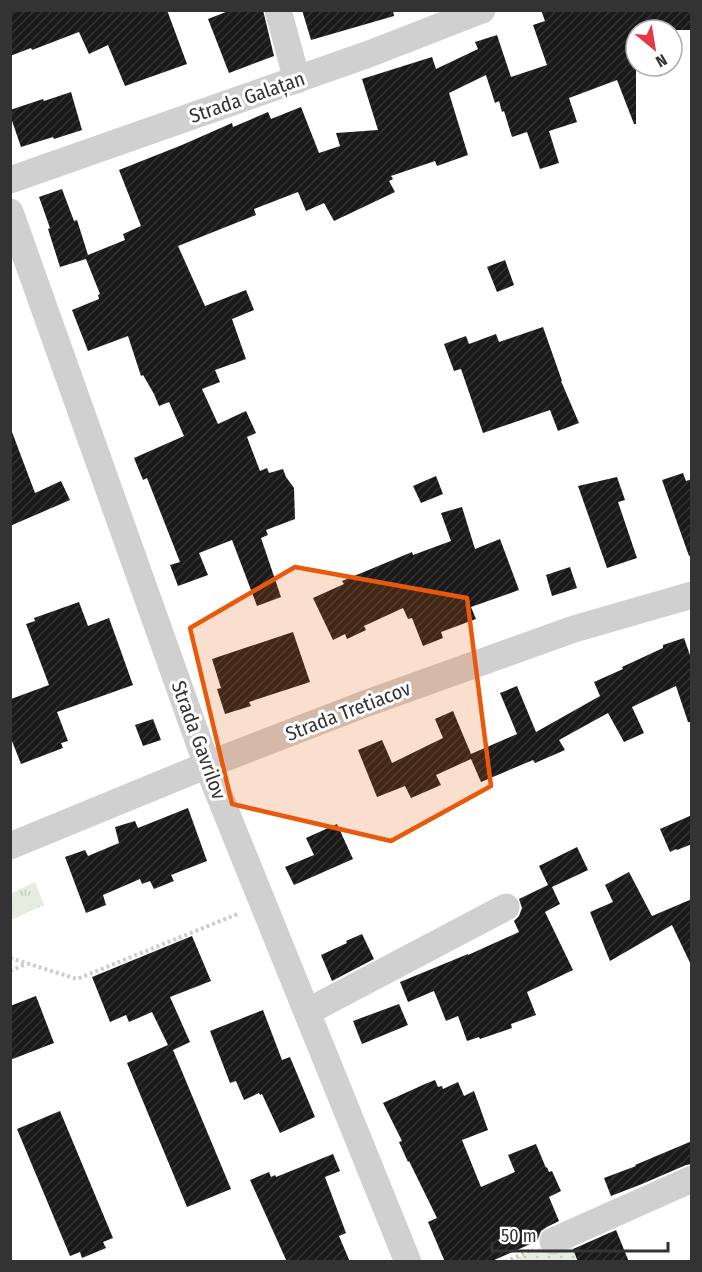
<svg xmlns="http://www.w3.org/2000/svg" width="702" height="1272" viewBox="0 0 702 1272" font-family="'Fira Sans Condensed',sans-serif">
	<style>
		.grass { fill: url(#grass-tufts) }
		.park { fill: url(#park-dots) }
		.building { fill: url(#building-hatch) }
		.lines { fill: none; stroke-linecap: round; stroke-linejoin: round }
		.path { stroke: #cdcdcd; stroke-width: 4; stroke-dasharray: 3 3; stroke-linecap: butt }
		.minor { stroke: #d0d0d0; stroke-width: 27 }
		.marked { fill: #e8590c; fill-opacity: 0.2; stroke: #e8590c; stroke-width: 4.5; stroke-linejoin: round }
		.labels { text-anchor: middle; stroke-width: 6; stroke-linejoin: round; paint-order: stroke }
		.street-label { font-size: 20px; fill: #333; stroke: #fff }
	</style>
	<defs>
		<pattern id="grass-tufts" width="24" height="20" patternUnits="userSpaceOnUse" patternTransform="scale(1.5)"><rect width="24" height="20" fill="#e6ecdf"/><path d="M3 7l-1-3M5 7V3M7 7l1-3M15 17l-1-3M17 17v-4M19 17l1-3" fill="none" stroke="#c6cbc0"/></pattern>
		<pattern id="park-dots" width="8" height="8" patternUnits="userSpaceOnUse" patternTransform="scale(1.5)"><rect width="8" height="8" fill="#e6ecdf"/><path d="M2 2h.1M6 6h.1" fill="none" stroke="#c6cbc0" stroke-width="1.8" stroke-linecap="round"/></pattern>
		<pattern id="building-hatch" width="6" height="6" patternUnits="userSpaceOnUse" patternTransform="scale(1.5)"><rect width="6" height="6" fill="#1a1a1a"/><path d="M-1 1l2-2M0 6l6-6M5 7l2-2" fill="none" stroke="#333"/></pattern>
	</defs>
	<rect width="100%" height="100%" fill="#fff"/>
	<!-- grass -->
	<path class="grass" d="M 35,882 L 44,905 L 11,920 L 11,893 Z"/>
	<!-- park -->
	<path class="park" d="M 569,1235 L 579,1261 L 508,1262 Z"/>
	<!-- building -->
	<g class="building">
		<path d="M 10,10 L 167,10 L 187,64 L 125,86 L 108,45 L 89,54 L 79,32 L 32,50 L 31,48 L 10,56 Z"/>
		<path d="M 231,10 L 263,10 L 274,56 L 229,73 L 208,19 Z"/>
		<path d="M 302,10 L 393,10 L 394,16 L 311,40 Z"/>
		<path d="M 541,10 L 692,10 L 692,30 L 636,30 L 636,124 L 634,124 L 617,80 L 569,98 L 577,122 L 549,131 L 559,163 L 540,169 L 527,132 L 512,137 L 504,111 L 502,112 L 499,101 L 495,103 L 486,75 L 449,93 L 468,155 L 437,166 L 435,161 L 391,176 L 393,179 L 389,181 L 395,192 L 334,221 L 324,203 L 306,211 L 298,192 L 254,209 L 256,215 L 178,246 L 205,306 L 246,290 L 254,310 L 232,319 L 246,359 L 215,370 L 220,382 L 202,389 L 218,424 L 246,411 L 256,433 L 247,437 L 260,471 L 267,468 L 269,473 L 283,469 L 286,477 L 294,488 L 295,519 L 266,530 L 268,535 L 261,538 L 281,597 L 257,606 L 232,540 L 199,553 L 208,575 L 178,586 L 170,565 L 180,562 L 147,478 L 143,480 L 134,458 L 184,436 L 169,402 L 159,406 L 154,394 L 143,375 L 141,376 L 128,336 L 88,351 L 72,310 L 99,299 L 98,295 L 100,294 L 86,259 L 60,267 L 48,229 L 50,228 L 39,197 L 62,189 L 74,221 L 77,220 L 88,255 L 125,240 L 123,234 L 141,226 L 119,170 L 182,145 L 232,123 L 233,127 L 268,112 L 271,119 L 301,107 L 319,153 L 340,146 L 336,133 L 378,130 L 362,79 L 432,57 L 436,69 L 478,49 L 475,42 L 497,35 L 511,77 L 547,65 L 533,25 L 545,21 Z"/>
		<path d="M 71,92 L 82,130 L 54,139 L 53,137 L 21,147 L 10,115 L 10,110 L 43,99 L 44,101 Z"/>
		<path d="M 505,260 L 514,285 L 497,292 L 487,267 Z"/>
		<path d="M 543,327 L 562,381 L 561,381 L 579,423 L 558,431 L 550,410 L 483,433 L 461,369 L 454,371 L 444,344 L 466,336 L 469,344 L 496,334 L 499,342 Z"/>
		<path d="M 12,432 L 35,493 L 61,481 L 70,500 L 10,526 L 10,433 Z"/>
		<path d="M 683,473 L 686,481 L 692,479 L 692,555 L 689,556 L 662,480 Z"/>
		<path d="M 436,476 L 443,494 L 421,503 L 413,486 Z"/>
		<path d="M 617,477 L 625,500 L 618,502 L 637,558 L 607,568 L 578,486 Z"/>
		<path d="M 462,507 L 475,549 L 500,539 L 519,590 L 471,607 L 476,619 L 441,632 L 443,638 L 423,646 L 412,618 L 408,619 L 403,608 L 364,626 L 366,630 L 347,639 L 345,634 L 333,640 L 313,598 L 344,584 L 342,581 L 412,552 L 413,555 L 451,541 L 441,513 Z"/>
		<path d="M 570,567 L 577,588 L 552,596 L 546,575 Z"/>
		<path d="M 79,602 L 88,626 L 109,618 L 133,685 L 57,712 L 68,741 L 61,743 L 63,748 L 21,764 L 10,736 L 11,699 L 49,685 L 26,624 L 35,621 L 34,618 Z"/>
		<path d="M 293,632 L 310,682 L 249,702 L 251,706 L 225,714 L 217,689 L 221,688 L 212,659 Z"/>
		<path d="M 684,638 L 692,661 L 692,722 L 688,722 L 676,686 L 632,707 L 644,733 L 624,742 L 608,713 L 559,740 L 565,750 L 535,763 L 533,760 L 481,782 L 471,759 L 436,775 L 441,785 L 411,798 L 405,786 L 377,797 L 358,750 L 382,740 L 392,763 L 443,738 L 435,719 L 453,711 L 471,754 L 517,734 L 500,693 L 517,686 L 536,732 L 600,696 L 594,682 L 623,669 L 622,667 L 663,648 L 663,645 Z"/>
		<path d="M 153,719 L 161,740 L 143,746 L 135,725 Z"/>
		<path d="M 188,808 L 207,861 L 171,875 L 174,881 L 154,889 L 150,881 L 142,884 L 140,879 L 103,895 L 106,905 L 86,913 L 65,857 L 85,850 L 88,856 L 119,843 L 115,827 L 135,821 L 138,828 Z"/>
		<path d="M 692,815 L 692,844 L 677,850 L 676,849 L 670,852 L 660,829 Z"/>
		<path d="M 337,824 L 353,859 L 294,885 L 285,867 L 314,855 L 306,838 Z"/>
		<path d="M 577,847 L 588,870 L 552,887 L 560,904 L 545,912 L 573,970 L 527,992 L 536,1015 L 511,1024 L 512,1028 L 480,1039 L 479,1037 L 467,1041 L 458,1016 L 446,1021 L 434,991 L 408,1002 L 400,982 L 468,954 L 468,955 L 519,932 L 514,921 L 519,916 L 522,908 L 519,899 L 548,885 L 539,866 Z"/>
		<path d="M 629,872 L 652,916 L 692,899 L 692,967 L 672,925 L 610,961 L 590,912 L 613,902 L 605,885 Z"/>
		<path d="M 362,934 L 374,959 L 332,981 L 321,955 L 347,943 L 346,941 Z"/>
		<path d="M 192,936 L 211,981 L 170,997 L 190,1042 L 173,1050 L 231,1189 L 187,1207 L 127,1063 L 168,1045 L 152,1012 L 129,1022 L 126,1015 L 110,1022 L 92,977 Z"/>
		<path d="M 36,996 L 54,1043 L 10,1060 L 10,1006 Z"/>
		<path d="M 399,1004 L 408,1025 L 362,1044 L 353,1021 Z"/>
		<path d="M 263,1010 L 282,1060 L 290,1057 L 315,1117 L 280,1133 L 262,1094 L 260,1095 L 259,1093 L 244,1100 L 236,1081 L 230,1083 L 210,1031 Z"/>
		<path d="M 435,1080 L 438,1087 L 442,1086 L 443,1089 L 458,1082 L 464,1096 L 474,1091 L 488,1130 L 462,1140 L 481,1187 L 515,1172 L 508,1155 L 536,1144 L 546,1168 L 547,1167 L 549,1172 L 552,1171 L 561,1191 L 549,1197 L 559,1221 L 547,1227 L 541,1231 L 537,1241 L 490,1262 L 445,1262 L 428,1222 L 437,1218 L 409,1161 L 408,1162 L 399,1142 L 402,1141 L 383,1103 L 425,1084 Z"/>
		<path d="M 60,1111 L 113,1238 L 103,1242 L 106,1248 L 82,1258 L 80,1252 L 70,1256 L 17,1129 Z"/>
		<path d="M 692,1141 L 692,1164 L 686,1165 L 642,1184 L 611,1196 L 604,1178 L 636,1166 L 635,1165 Z"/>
		<path d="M 333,1154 L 340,1171 L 325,1177 L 346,1233 L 339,1236 L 350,1262 L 287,1262 L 250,1180 L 269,1172 L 271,1177 L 275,1175 L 276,1177 Z"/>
		<path d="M 616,1230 L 629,1262 L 578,1262 L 573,1249 Z"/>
	</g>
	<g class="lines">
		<!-- path -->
		<g class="path">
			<path d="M 10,958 L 77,979 L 240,913"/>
			<path d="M 10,971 L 26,964"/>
			<path d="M 505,1262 L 533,1249"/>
		</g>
		<!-- minor -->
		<g class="minor">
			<path d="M 278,10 L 297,80"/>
			<path d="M 10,180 L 369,54 L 482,10"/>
			<path d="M 10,212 L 207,765 L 408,1262"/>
			<path d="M 10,846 L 207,765 L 362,705 L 574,629 L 692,595"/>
			<path d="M 307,1012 L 506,907"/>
			<path d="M 553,1241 L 692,1179"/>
		</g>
	</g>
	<!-- marked area -->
	<path class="marked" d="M 295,567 L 467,598 L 491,786 L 391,841 L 232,804 L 190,628 Z"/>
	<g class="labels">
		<!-- street labels -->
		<g class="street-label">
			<text transform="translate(247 97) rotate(-19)" y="7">Strada Galațan</text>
			<text transform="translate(348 711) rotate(-21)" y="7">Strada Tretiacov</text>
			<text transform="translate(199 740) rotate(70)" y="7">Strada Gavrilov</text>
		</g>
	</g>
	<!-- border -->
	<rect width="702" height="1272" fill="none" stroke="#333333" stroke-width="24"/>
	<!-- north arrow -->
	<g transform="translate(654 48) rotate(150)"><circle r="28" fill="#ffffff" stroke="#adadad" stroke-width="1.5"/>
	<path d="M0-4.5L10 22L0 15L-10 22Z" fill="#e63946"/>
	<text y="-9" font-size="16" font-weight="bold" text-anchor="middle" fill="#333333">N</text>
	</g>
	<!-- scale -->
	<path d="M492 1242v9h176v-9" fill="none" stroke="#333333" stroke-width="3"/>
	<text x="501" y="1242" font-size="18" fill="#333333" stroke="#ffffff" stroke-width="4.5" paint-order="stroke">50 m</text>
</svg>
